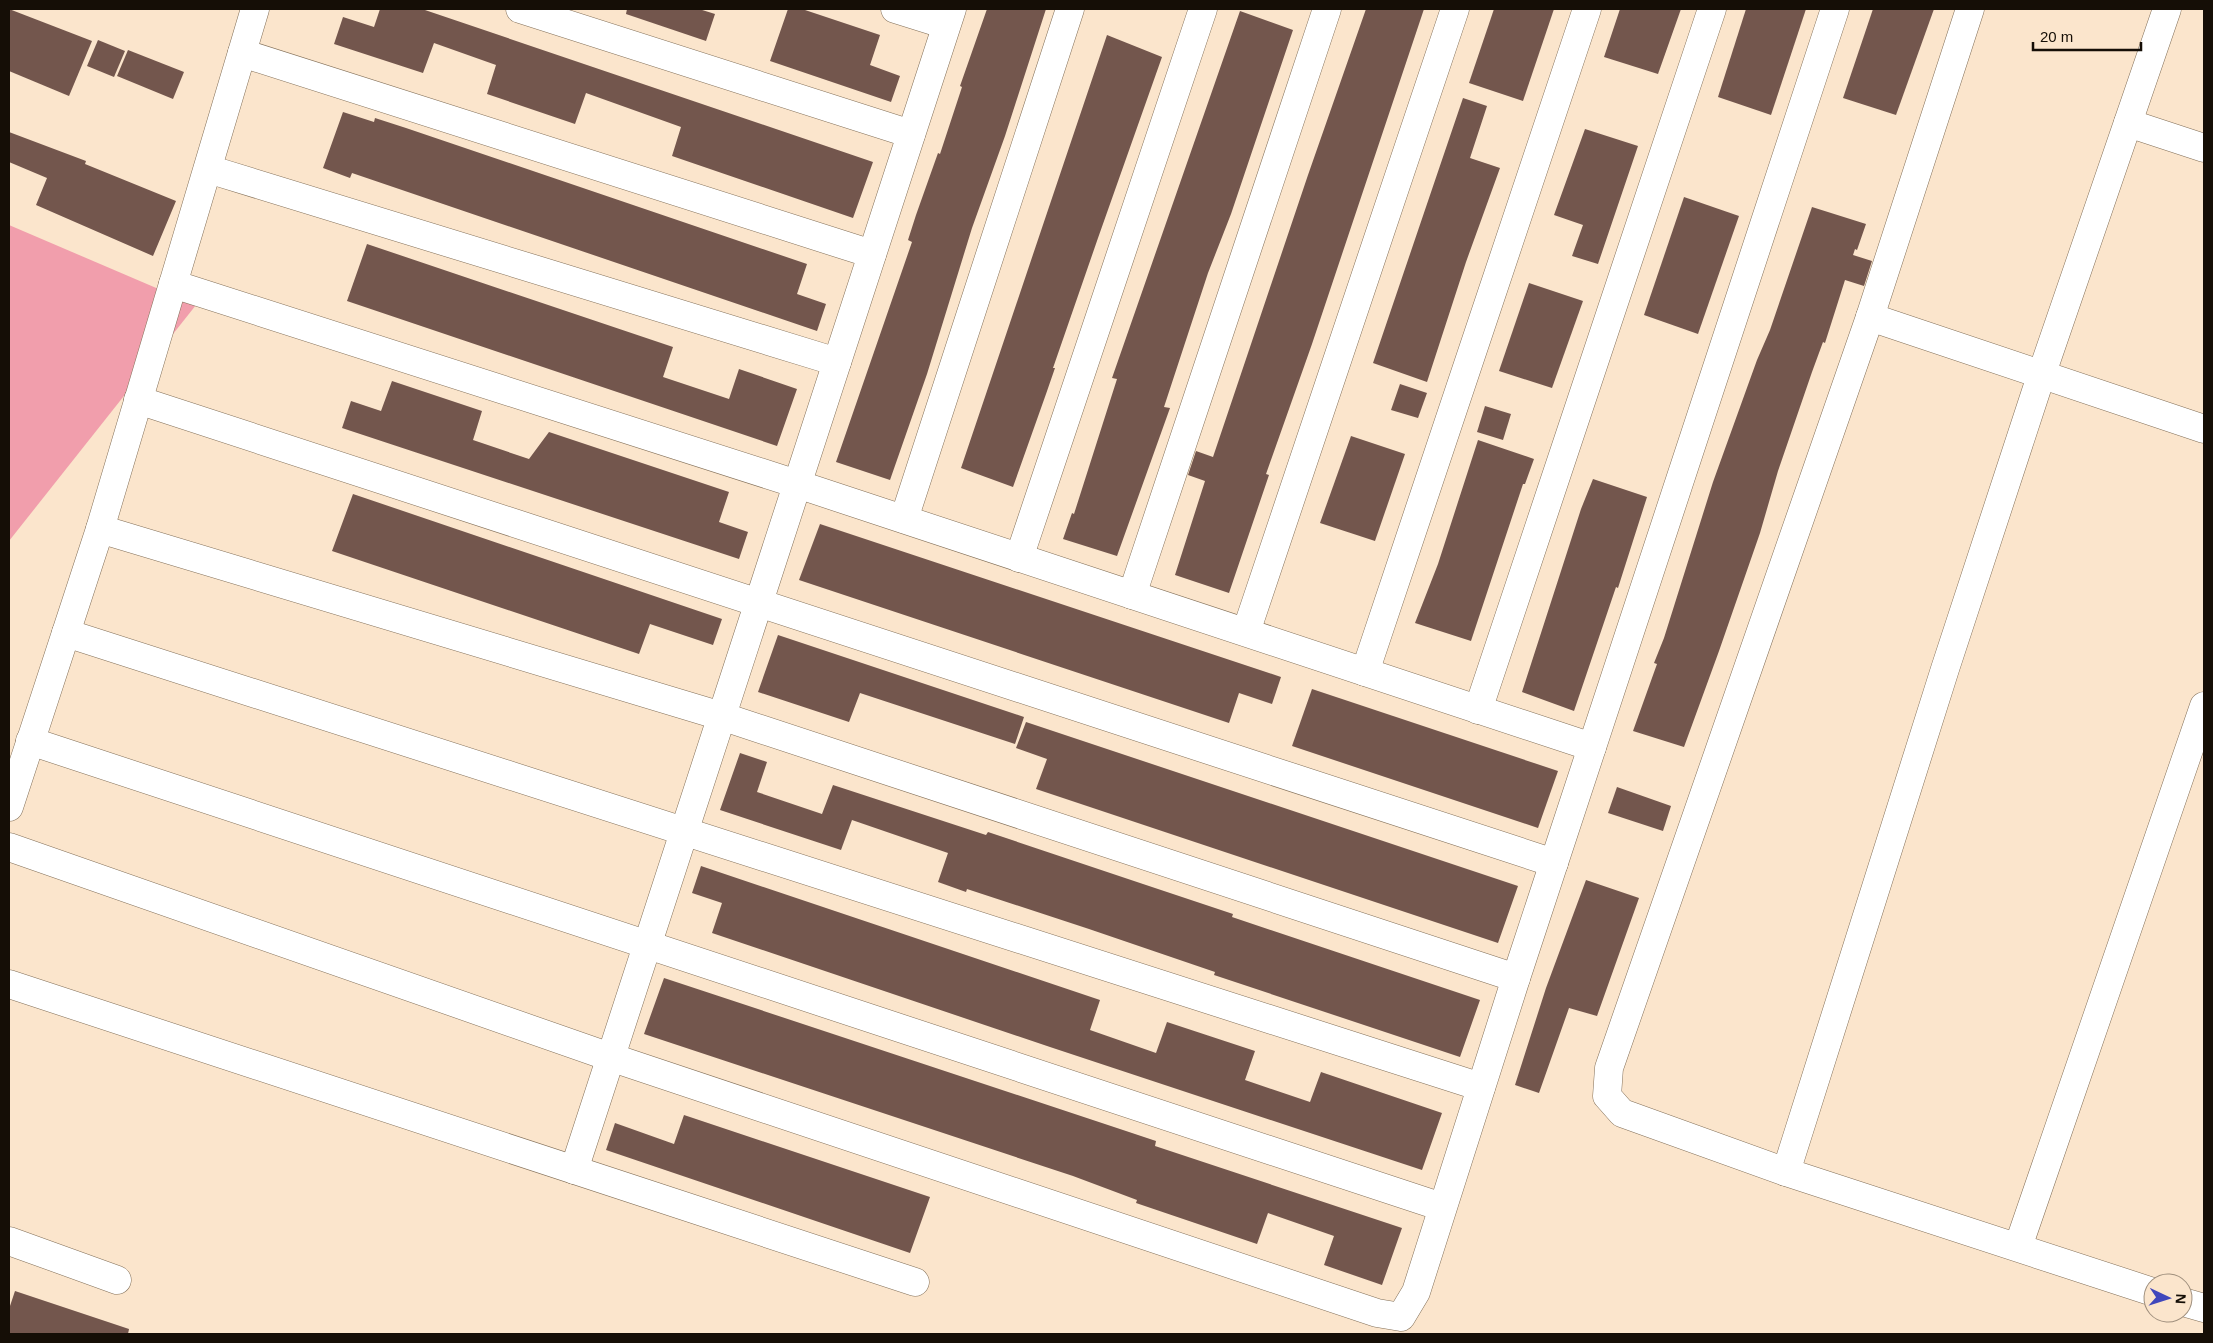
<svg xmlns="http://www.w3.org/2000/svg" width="2213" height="1343" viewBox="0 0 2213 1343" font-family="Helvetica,sans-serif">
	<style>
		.green { fill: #f19eac }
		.building { fill: #73564d }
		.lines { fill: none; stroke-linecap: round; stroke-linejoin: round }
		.street-casing { stroke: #837059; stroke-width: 29 }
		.street { stroke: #fff; stroke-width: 28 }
	</style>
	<rect width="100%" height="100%" fill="#fbe5cc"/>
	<!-- green -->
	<path class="green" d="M 9,225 L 196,305 L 9,541 Z"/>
	<!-- building -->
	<g class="building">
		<path d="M 9,9 L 92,41 L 69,96 L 9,71 Z"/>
		<path d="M 380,9 L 422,9 L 873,162 L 853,218 L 672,156 L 681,127 L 586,93 L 575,124 L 487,94 L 496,65 L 434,43 L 423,73 L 334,44 L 343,17 L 374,27 Z"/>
		<path d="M 627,9 L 699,9 L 715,14 L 706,41 L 626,14 Z"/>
		<path d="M 788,9 L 802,9 L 880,35 L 870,65 L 900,76 L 891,102 L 770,61 Z"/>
		<path d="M 987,9 L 1046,9 L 1005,136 L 972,228 L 927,374 L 890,480 L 836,462 L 912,242 L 908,240 L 916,215 L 938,153 L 940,154 L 962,87 L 960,86 Z"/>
		<path d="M 1366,9 L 1424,9 L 1312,344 L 1266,474 L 1269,475 L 1229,593 L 1175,575 L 1205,481 L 1188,475 L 1196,451 L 1213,457 L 1308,175 Z"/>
		<path d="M 1494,9 L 1554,9 L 1523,101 L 1469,83 Z"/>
		<path d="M 1620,9 L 1681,9 L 1658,74 L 1604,57 Z"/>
		<path d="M 1746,9 L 1806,9 L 1771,115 L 1718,97 Z"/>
		<path d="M 1873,9 L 1934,9 L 1896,115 L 1843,98 Z"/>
		<path d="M 1240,11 L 1293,30 L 1231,214 L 1208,273 L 1164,407 L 1170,408 L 1117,556 L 1063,539 L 1072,513 L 1074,514 L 1117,379 L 1112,378 Z"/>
		<path d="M 1107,35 L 1162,57 L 1098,238 L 1053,368 L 1055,368 L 1046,394 L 1013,487 L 961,468 Z"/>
		<path d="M 98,40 L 125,51 L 114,77 L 87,66 Z"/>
		<path d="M 128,50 L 184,72 L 173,99 L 117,76 Z"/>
		<path d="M 1463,98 L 1487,106 L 1470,158 L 1500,168 L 1466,262 L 1427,382 L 1373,363 Z"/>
		<path d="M 343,112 L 374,122 L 375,118 L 406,128 L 807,264 L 797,294 L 826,304 L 817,331 L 352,173 L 350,178 L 323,168 Z"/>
		<path d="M 1585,129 L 1638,146 L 1598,264 L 1572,256 L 1583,225 L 1554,215 Z"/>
		<path d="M 9,132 L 86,161 L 85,164 L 176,201 L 153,256 L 36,205 L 47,178 L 9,162 Z"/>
		<path d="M 1684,197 L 1739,216 L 1698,334 L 1644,315 Z"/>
		<path d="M 1812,207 L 1866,224 L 1857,250 L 1855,249 L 1853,255 L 1872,261 L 1864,286 L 1845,280 L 1825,343 L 1823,342 L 1812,372 L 1778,471 L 1760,533 L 1719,651 L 1684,747 L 1633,731 L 1657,664 L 1654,663 L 1664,638 L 1713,482 L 1757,360 L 1770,330 Z"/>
		<path d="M 367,244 L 673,347 L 663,377 L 729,399 L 739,369 L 797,389 L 777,446 L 347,301 Z"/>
		<path d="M 1529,283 L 1583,301 L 1552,388 L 1499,371 Z"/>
		<path d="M 392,381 L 482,411 L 473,440 L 529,459 L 549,432 L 729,492 L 719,522 L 748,532 L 739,559 L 342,428 L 351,401 L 381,411 Z"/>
		<path d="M 1400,384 L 1427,393 L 1418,418 L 1391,410 Z"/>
		<path d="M 1485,406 L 1511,414 L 1503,440 L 1477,432 Z"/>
		<path d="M 1351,436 L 1405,454 L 1375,541 L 1320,523 Z"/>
		<path d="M 1478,440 L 1534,459 L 1525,484 L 1523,484 L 1471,641 L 1415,623 L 1438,564 Z"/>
		<path d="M 1593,479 L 1647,497 L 1618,588 L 1616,587 L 1574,711 L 1522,692 L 1581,509 Z"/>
		<path d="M 353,494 L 722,619 L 713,645 L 650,624 L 639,654 L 332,551 Z"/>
		<path d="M 820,524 L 1281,677 L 1272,704 L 1239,693 L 1229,723 L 799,580 Z"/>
		<path d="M 778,635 L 1024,717 L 1015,744 L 860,693 L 849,722 L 758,692 Z"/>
		<path d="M 1312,689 L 1558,771 L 1538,828 L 1292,746 Z"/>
		<path d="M 1026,722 L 1518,886 L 1498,943 L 1036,789 L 1047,759 L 1016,748 Z"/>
		<path d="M 740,753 L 767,762 L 757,792 L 822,814 L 833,785 L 986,835 L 988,832 L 1143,884 L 1233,914 L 1232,917 L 1480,1000 L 1460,1057 L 1214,975 L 1215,972 L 1089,929 L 967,889 L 966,892 L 938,882 L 948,853 L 852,820 L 841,850 L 720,810 Z"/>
		<path d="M 1617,787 L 1671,806 L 1663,831 L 1608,813 Z"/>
		<path d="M 701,866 L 1100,1000 L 1090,1030 L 1156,1053 L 1167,1022 L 1255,1051 L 1245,1080 L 1310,1102 L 1321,1072 L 1442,1113 L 1422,1170 L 1050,1047 L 712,933 L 722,903 L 692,893 Z"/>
		<path d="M 1586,880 L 1639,898 L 1597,1016 L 1569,1008 L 1539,1093 L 1515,1085 L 1546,988 Z"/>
		<path d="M 664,978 L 1129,1132 L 1156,1141 L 1155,1146 L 1402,1228 L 1382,1285 L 1324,1265 L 1334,1236 L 1268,1213 L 1257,1244 L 1136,1203 L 1137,1200 L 1073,1176 L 644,1034 Z"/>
		<path d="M 684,1115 L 930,1197 L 910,1253 L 606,1150 L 615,1123 L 674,1144 Z"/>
		<path d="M 15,1291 L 129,1329 L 128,1334 L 9,1334 L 9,1309 Z"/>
	</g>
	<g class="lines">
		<!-- street casing -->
		<g class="street-casing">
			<g id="street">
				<path d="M 520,9 L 911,134"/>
				<path d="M 895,9 L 946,25"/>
				<path d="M 1970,9 L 1870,317 L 1609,1068 L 1607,1096 L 1622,1113 L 1786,1172 L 2153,1292"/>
				<path d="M 242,53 L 872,254"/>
				<path d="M 2128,123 L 2204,148"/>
				<path d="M 208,169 L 837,362"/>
				<path d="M 173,284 L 797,484 L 1592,747"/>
				<path d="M 1870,317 L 2204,429"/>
				<path d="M 138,400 L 1554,863"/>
				<path d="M 904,519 L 1070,9"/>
				<path d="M 100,529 L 721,716 L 1516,978"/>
				<path d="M 1019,558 L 1203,9"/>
				<path d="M 1132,595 L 1327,9"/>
				<path d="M 1246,632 L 1455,9"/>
				<path d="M 66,633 L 1481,1087"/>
				<path d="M 1365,672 L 1587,9"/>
				<path d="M 1478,710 L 1712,9"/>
				<path d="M 30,741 L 1442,1207"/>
				<path d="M 9,807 L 100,529 L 255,9"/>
				<path d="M 9,847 L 610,1057 L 1377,1313 L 1401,1317 L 1416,1292 L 1516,978 L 1835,9"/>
				<path d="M 9,984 L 915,1282"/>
				<path d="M 574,1170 L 952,9"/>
				<path d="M 1786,1172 L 1945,669 L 2041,376 L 2167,9"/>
				<path d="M 9,1241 L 117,1280"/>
				<path d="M 2018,1247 L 2204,706"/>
				<path d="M 2183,1302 L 2204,1308"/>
			</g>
		</g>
		<!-- street -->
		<use href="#street" class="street"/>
	</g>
	<!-- border -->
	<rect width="2213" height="1343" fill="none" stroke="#150e06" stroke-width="20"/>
	<!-- north arrow -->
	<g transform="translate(2168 1298) rotate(94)"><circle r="24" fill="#fbe5cc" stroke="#9f8f7d"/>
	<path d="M0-4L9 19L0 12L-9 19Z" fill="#4047bc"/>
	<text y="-8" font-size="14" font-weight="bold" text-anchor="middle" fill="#150e06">N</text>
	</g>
	<!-- scale -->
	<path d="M2033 42v8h108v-8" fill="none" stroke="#150e06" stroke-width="2.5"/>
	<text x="2040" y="42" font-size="15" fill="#150e06" stroke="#fbe5cc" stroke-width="4" paint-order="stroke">20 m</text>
</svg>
